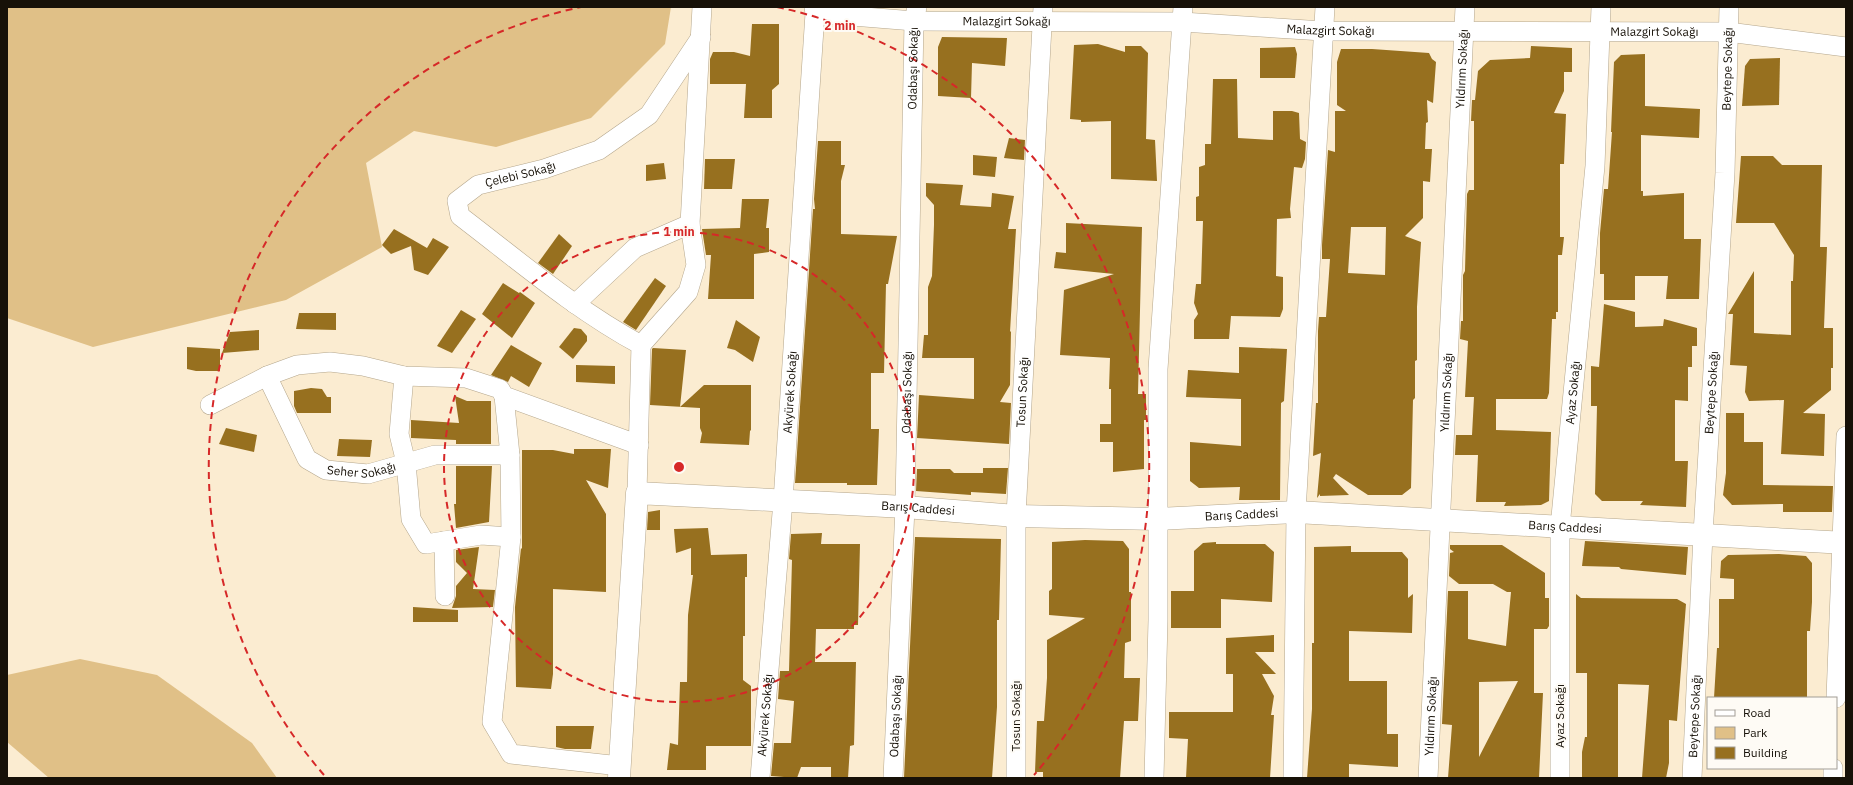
<svg xmlns="http://www.w3.org/2000/svg" width="1853" height="785" viewBox="0 0 1853 785" font-family="'IBM Plex Sans',sans-serif">
	<style>
		.green { fill: #e0c087 }
		.building { fill: #97701f; fill-rule: evenodd }
		.lines { fill: none; stroke-linecap: round; stroke-linejoin: round }
		.street-casing { stroke: #b4a68c; stroke-width: 20 }
		.secondary-casing { stroke: #b4a68c; stroke-width: 23 }
		.street { stroke: #fff; stroke-width: 19 }
		.secondary { stroke: #fff; stroke-width: 22 }
		.ring { fill: none; stroke: #d62828; stroke-width: 2; stroke-dasharray: 7 5 }
		.labels { text-anchor: middle; stroke-width: 4; stroke-linejoin: round; paint-order: stroke }
		.street-label { font-size: 12px; fill: #171108; stroke: #fefbf5 }
		.centre { fill: #d62828; stroke: #fefbf5; stroke-width: 2 }
		.ring-label { font-size: 12px; text-anchor: middle; font-weight: bold; fill: #d62828; stroke: #fefbf5; stroke-width: 4; stroke-linejoin: round; paint-order: stroke }
	</style>
	<rect width="100%" height="100%" fill="#fbecd1"/>
	<!-- green -->
	<g class="green">
		<path d="M 7,7 L 671,7 L 665,44 L 591,118 L 496,147 L 414,131 L 366,163 L 382,247 L 286,300 L 93,347 L 7,318 Z"/>
		<path d="M 80,659 L 157,675 L 252,743 L 277,778 L 49,778 L 7,742 L 7,675 Z"/>
	</g>
	<!-- building -->
	<g class="building">
		<path d="M 752,24 L 779,24 L 779,84 L 772,90 L 772,118 L 744,118 L 746,84 L 710,84 L 710,59 L 713,52 L 734,52 L 750,56 Z"/>
		<path d="M 942,37 L 1007,38 L 1005,66 L 972,63 L 971,98 L 938,96 L 938,47 Z"/>
		<path d="M 1098,44 L 1125,52 L 1125,46 L 1141,46 L 1148,53 L 1146,139 L 1155,140 L 1157,181 L 1111,179 L 1111,121 L 1081,122 L 1081,120 L 1070,119 L 1074,45 Z"/>
		<path d="M 1531,46 L 1572,48 L 1572,72 L 1564,72 L 1564,91 L 1554,113 L 1566,114 L 1564,164 L 1560,164 L 1560,237 L 1564,237 L 1562,255 L 1558,255 L 1558,312 L 1556,312 L 1556,319 L 1552,319 L 1549,393 L 1547,399 L 1496,399 L 1496,430 L 1551,432 L 1549,501 L 1541,505 L 1504,506 L 1506,502 L 1476,502 L 1478,455 L 1455,455 L 1456,435 L 1472,435 L 1474,397 L 1465,397 L 1468,341 L 1460,339 L 1461,321 L 1463,321 L 1463,275 L 1465,271 L 1467,194 L 1469,190 L 1474,190 L 1474,121 L 1471,121 L 1472,100 L 1475,100 L 1478,71 L 1490,60 L 1530,58 Z"/>
		<path d="M 1295,47 L 1297,54 L 1295,78 L 1260,78 L 1260,48 Z"/>
		<path d="M 1341,49 L 1372,49 L 1429,53 L 1432,59 L 1436,62 L 1433,103 L 1427,100 L 1428,122 L 1426,123 L 1425,149 L 1432,149 L 1430,182 L 1423,181 L 1423,218 L 1405,236 L 1421,242 L 1417,307 L 1417,360 L 1415,361 L 1415,398 L 1413,400 L 1411,488 L 1402,495 L 1368,495 L 1336,474 L 1333,478 L 1349,495 L 1320,496 L 1320,494 L 1317,498 L 1321,453 L 1313,456 L 1316,403 L 1318,403 L 1318,331 L 1319,317 L 1326,317 L 1330,259 L 1322,259 L 1322,245 L 1328,150 L 1335,152 L 1335,111 L 1346,111 L 1337,105 L 1337,62 ZM 1351,227 L 1386,227 L 1385,275 L 1348,273 Z"/>
		<path d="M 1645,54 L 1645,106 L 1700,109 L 1699,138 L 1641,135 L 1641,191 L 1643,191 L 1643,196 L 1684,193 L 1684,239 L 1701,239 L 1699,299 L 1666,299 L 1668,276 L 1635,276 L 1635,300 L 1604,300 L 1604,274 L 1600,274 L 1600,233 L 1604,189 L 1608,189 L 1612,132 L 1611,132 L 1614,62 L 1621,55 Z"/>
		<path d="M 1780,58 L 1779,105 L 1742,106 L 1745,66 L 1750,59 Z"/>
		<path d="M 1213,79 L 1237,79 L 1238,138 L 1273,140 L 1273,111 L 1292,111 L 1299,113 L 1300,139 L 1306,142 L 1305,159 L 1302,168 L 1294,167 L 1290,209 L 1291,218 L 1277,219 L 1276,276 L 1283,277 L 1283,309 L 1280,317 L 1231,316 L 1229,339 L 1194,339 L 1194,320 L 1198,314 L 1194,303 L 1196,284 L 1201,284 L 1203,221 L 1196,221 L 1196,197 L 1199,196 L 1199,167 L 1205,165 L 1205,144 L 1211,144 Z"/>
		<path d="M 1009,138 L 1025,140 L 1024,160 L 1004,158 Z"/>
		<path d="M 818,141 L 841,141 L 841,165 L 845,165 L 841,181 L 841,234 L 897,236 L 888,284 L 886,284 L 884,373 L 871,373 L 871,429 L 879,429 L 877,485 L 847,485 L 847,483 L 795,483 L 813,209 L 815,209 L 814,199 Z"/>
		<path d="M 973,155 L 997,157 L 995,177 L 973,175 Z"/>
		<path d="M 1741,156 L 1773,156 L 1782,165 L 1822,165 L 1820,247 L 1827,247 L 1824,328 L 1833,328 L 1833,368 L 1831,368 L 1831,390 L 1803,413 L 1825,414 L 1824,456 L 1781,454 L 1784,400 L 1749,401 L 1745,392 L 1747,366 L 1730,365 L 1733,314 L 1728,314 L 1754,271 L 1754,333 L 1791,335 L 1791,281 L 1793,281 L 1794,255 L 1774,223 L 1736,223 Z"/>
		<path d="M 705,159 L 735,159 L 732,189 L 704,189 Z"/>
		<path d="M 664,163 L 666,179 L 646,181 L 646,165 Z"/>
		<path d="M 926,183 L 963,185 L 960,205 L 991,207 L 992,193 L 1014,196 L 1008,229 L 1016,229 L 1010,332 L 1011,331 L 1010,385 L 1000,402 L 1011,403 L 1009,444 L 917,438 L 919,395 L 974,399 L 974,358 L 922,358 L 924,335 L 928,335 L 928,287 L 932,276 L 934,225 L 934,205 L 926,196 Z"/>
		<path d="M 742,199 L 769,199 L 766,228 L 769,228 L 769,252 L 754,254 L 754,299 L 708,299 L 711,255 L 706,255 L 702,229 L 740,228 Z"/>
		<path d="M 1066,223 L 1142,227 L 1138,394 L 1146,394 L 1146,420 L 1144,420 L 1144,469 L 1113,472 L 1113,442 L 1100,442 L 1100,424 L 1111,424 L 1111,389 L 1109,389 L 1110,358 L 1060,355 L 1064,290 L 1114,274 L 1054,268 L 1056,252 L 1066,253 Z"/>
		<path d="M 394,229 L 427,248 L 433,238 L 449,247 L 428,275 L 414,270 L 411,246 L 391,254 L 382,245 Z"/>
		<path d="M 559,234 L 572,246 L 553,274 L 538,263 Z"/>
		<path d="M 655,278 L 666,286 L 636,330 L 623,322 Z"/>
		<path d="M 503,283 L 519,293 L 520,292 L 535,303 L 512,338 L 482,314 Z"/>
		<path d="M 1604,304 L 1635,312 L 1635,327 L 1663,326 L 1664,319 L 1697,328 L 1697,346 L 1692,346 L 1692,367 L 1688,367 L 1688,401 L 1675,400 L 1675,461 L 1688,461 L 1686,507 L 1640,505 L 1643,501 L 1602,501 L 1595,494 L 1597,406 L 1591,406 L 1591,366 L 1599,367 Z"/>
		<path d="M 461,310 L 476,319 L 452,353 L 437,346 Z"/>
		<path d="M 299,313 L 336,313 L 336,330 L 296,329 Z"/>
		<path d="M 736,320 L 760,337 L 753,362 L 735,350 L 727,348 Z"/>
		<path d="M 574,328 L 581,329 L 587,336 L 587,341 L 573,359 L 559,347 Z"/>
		<path d="M 259,330 L 259,350 L 222,353 L 230,332 Z"/>
		<path d="M 511,345 L 542,363 L 529,387 L 511,376 L 508,382 L 491,375 Z"/>
		<path d="M 187,347 L 220,349 L 220,371 L 196,371 L 187,369 Z"/>
		<path d="M 1239,347 L 1287,349 L 1284,401 L 1281,403 L 1280,500 L 1239,500 L 1240,487 L 1199,488 L 1190,481 L 1190,442 L 1241,446 L 1241,399 L 1186,397 L 1188,370 L 1239,373 Z"/>
		<path d="M 653,348 L 686,350 L 680,407 L 704,385 L 751,385 L 751,430 L 750,431 L 749,445 L 700,443 L 702,433 L 700,428 L 700,408 L 650,405 L 652,349 Z"/>
		<path d="M 576,365 L 615,366 L 615,384 L 576,382 Z"/>
		<path d="M 311,388 L 322,389 L 327,397 L 331,397 L 331,413 L 297,413 L 294,406 L 294,391 Z"/>
		<path d="M 455,396 L 467,401 L 491,401 L 491,444 L 456,444 L 456,440 L 411,438 L 411,420 L 459,423 Z"/>
		<path d="M 1726,413 L 1744,413 L 1744,442 L 1763,442 L 1763,485 L 1833,486 L 1832,512 L 1783,512 L 1783,504 L 1732,505 L 1723,495 L 1726,473 Z"/>
		<path d="M 226,428 L 257,435 L 254,452 L 219,444 Z"/>
		<path d="M 339,439 L 372,440 L 370,457 L 337,456 Z"/>
		<path d="M 574,449 L 611,449 L 608,488 L 586,480 L 606,514 L 606,592 L 553,589 L 553,674 L 551,689 L 516,687 L 515,607 L 521,548 L 522,549 L 522,450 L 553,450 L 574,454 Z"/>
		<path d="M 456,466 L 492,466 L 489,522 L 456,528 L 454,504 L 456,504 Z"/>
		<path d="M 983,468 L 1008,468 L 1006,494 L 971,492 L 971,495 L 916,491 L 917,469 L 950,469 L 954,473 L 983,473 Z"/>
		<path d="M 660,510 L 660,530 L 647,530 L 648,512 Z"/>
		<path d="M 708,528 L 711,555 L 747,554 L 747,577 L 745,577 L 745,636 L 743,636 L 743,680 L 751,686 L 751,746 L 706,746 L 706,770 L 667,770 L 670,743 L 678,745 L 680,682 L 687,682 L 688,615 L 693,575 L 691,575 L 691,548 L 676,553 L 674,529 Z"/>
		<path d="M 822,533 L 821,544 L 860,544 L 858,625 L 854,625 L 854,629 L 816,629 L 815,662 L 856,662 L 854,745 L 850,746 L 848,778 L 831,778 L 831,767 L 801,767 L 797,778 L 771,776 L 774,743 L 791,743 L 794,701 L 778,699 L 780,671 L 789,671 L 792,560 L 789,559 L 791,534 Z"/>
		<path d="M 915,537 L 1001,539 L 999,620 L 997,620 L 997,707 L 992,778 L 904,778 Z"/>
		<path d="M 1085,540 L 1123,541 L 1129,549 L 1129,592 L 1131,592 L 1131,641 L 1125,643 L 1124,678 L 1140,678 L 1138,721 L 1124,721 L 1120,778 L 1043,778 L 1043,772 L 1035,772 L 1037,721 L 1044,721 L 1047,678 L 1047,640 L 1085,618 L 1049,615 L 1049,591 L 1052,589 L 1052,542 Z"/>
		<path d="M 1585,541 L 1688,547 L 1686,575 L 1621,569 L 1619,567 L 1582,566 Z"/>
		<path d="M 1216,542 L 1216,544 L 1265,544 L 1274,552 L 1272,602 L 1221,599 L 1221,628 L 1171,628 L 1171,591 L 1194,591 L 1194,551 L 1203,543 Z"/>
		<path d="M 1450,545 L 1502,545 L 1545,573 L 1545,598 L 1549,598 L 1549,626 L 1547,629 L 1534,629 L 1534,693 L 1543,693 L 1539,778 L 1448,778 L 1452,725 L 1442,724 L 1448,591 L 1468,591 L 1468,639 L 1506,646 L 1511,592 L 1507,592 L 1493,584 L 1459,584 L 1449,576 L 1450,553 L 1454,552 L 1450,549 ZM 1518,681 L 1479,757 L 1479,682 Z"/>
		<path d="M 1351,546 L 1351,552 L 1402,552 L 1408,559 L 1408,598 L 1413,594 L 1412,633 L 1349,631 L 1349,681 L 1387,681 L 1387,734 L 1398,734 L 1398,767 L 1349,764 L 1349,778 L 1307,778 L 1312,709 L 1312,643 L 1314,643 L 1314,547 Z"/>
		<path d="M 479,547 L 473,589 L 495,590 L 493,607 L 452,608 L 456,596 L 456,586 L 467,573 L 456,562 L 456,550 Z"/>
		<path d="M 1779,554 L 1806,556 L 1812,563 L 1812,602 L 1810,631 L 1807,631 L 1807,698 L 1714,698 L 1717,648 L 1719,648 L 1719,599 L 1734,599 L 1734,579 L 1720,578 L 1721,561 L 1728,555 Z"/>
		<path d="M 1576,594 L 1581,598 L 1677,599 L 1686,604 L 1677,721 L 1669,720 L 1669,763 L 1666,778 L 1642,778 L 1649,685 L 1618,684 L 1618,778 L 1582,778 L 1582,752 L 1585,737 L 1587,737 L 1587,673 L 1576,673 Z"/>
		<path d="M 413,607 L 458,610 L 458,622 L 413,622 Z"/>
		<path d="M 1274,635 L 1274,652 L 1255,652 L 1276,674 L 1262,674 L 1274,696 L 1271,715 L 1274,715 L 1270,778 L 1186,778 L 1188,739 L 1169,738 L 1169,712 L 1233,712 L 1233,674 L 1226,674 L 1226,638 Z"/>
		<path d="M 556,726 L 594,726 L 591,749 L 565,749 L 556,747 Z"/>
	</g>
	<g class="lines">
		<!-- street casing -->
		<g class="street-casing">
			<g id="street">
				<path id="s1" d="M 815,13 L 914,21 L 1182,22 L 1323,31 L 1728,32 L 1846,47"/>
				<path d="M 575,304 L 635,248 L 690,224"/>
				<path d="M 641,345 L 688,292 L 696,265 L 690,224 L 702,7"/>
				<path id="s2" d="M 267,376 L 307,459 L 326,470 L 368,474 L 435,455 L 510,455"/>
				<path d="M 404,376 L 399,434 L 406,463 L 411,519 L 426,544 L 481,535 L 511,537"/>
				<path d="M 504,396 L 510,455 L 511,537 L 492,722 L 511,754 L 620,766"/>
				<path d="M 210,405 L 267,376 L 297,365 L 330,362 L 363,366 L 404,376 L 466,378 L 500,389 L 504,396 L 639,445"/>
				<path id="s3" d="M 637,493 L 641,345 C 576,310 519,261 460,216 L 457,201 L 478,185 L 544,169 L 599,150 L 649,115 L 701,37"/>
				<path d="M 444,541 L 445,596"/>
				<path d="M 1836,698 L 1846,436"/>
				<path id="s4" d="M 760,778 L 783,501 L 815,13 L 814,7"/>
				<path id="s5" d="M 893,778 L 905,507 L 914,21 L 917,7"/>
				<path id="s6" d="M 1016,778 L 1016,516 L 1043,7"/>
				<path d="M 1154,778 L 1158,620 L 1158,369 L 1183,7"/>
				<path d="M 1293,778 L 1296,512 L 1325,7"/>
				<path id="s7" d="M 1428,778 L 1465,7"/>
				<path id="s8" d="M 1560,778 L 1560,527 L 1595,166 L 1601,7"/>
				<path id="s9" d="M 1692,778 L 1703,534 L 1725,173 L 1729,7"/>
				<path d="M 1833,778 L 1833,768"/>
			</g>
		</g>
		<!-- secondary casing -->
		<g class="secondary-casing">
			<g id="secondary">
				<path id="s10" d="M 619,778 L 637,493 L 905,507 L 1016,516 L 1158,519 L 1296,512 L 1846,543"/>
			</g>
		</g>
		<!-- street -->
		<use href="#street" class="street"/>
		<!-- secondary -->
		<use href="#secondary" class="secondary"/>
	</g>
	<!-- distance rings -->
	<g class="ring">
		<circle cx="679" cy="467" r="235"/>
		<path d="M324 775A470 470 0 0 1 581 7M777 7A470 470 0 0 1 1034 775"/>
	</g>
	<g class="labels">
		<!-- street labels -->
		<g class="street-label">
			<text dy="4" stroke="none"><textPath href="#s1" startOffset="192">Malazgirt Sokağı</textPath></text>
			<text dy="4" stroke="none"><textPath href="#s1" startOffset="516">Malazgirt Sokağı</textPath></text>
			<text dy="4" stroke="none"><textPath href="#s1" startOffset="840">Malazgirt Sokağı</textPath></text>
			<text dy="4" stroke="none"><textPath href="#s5" startOffset="710">Odabaşı Sokağı</textPath></text>
			<text dy="4" stroke="none"><textPath href="#s7" startOffset="710">Yıldırım Sokağı</textPath></text>
			<text dy="4" stroke="none"><textPath href="#s9" startOffset="710">Beytepe Sokağı</textPath></text>
			<text dy="4" stroke="none"><textPath href="#s3" startOffset="456">Çelebi Sokağı</textPath></text>
			<text dy="4" stroke="none"><textPath href="#s5" startOffset="386">Odabaşı Sokağı</textPath></text>
			<text dy="4" stroke="none"><textPath href="#s6" startOffset="386">Tosun Sokağı</textPath></text>
			<text dy="4" stroke="none"><textPath href="#s8" startOffset="386">Ayaz Sokağı</textPath></text>
			<text dy="4" stroke="none"><textPath href="#s4" startOffset="387">Akyürek Sokağı</textPath></text>
			<text dy="4" stroke="none"><textPath href="#s7" startOffset="386">Yıldırım Sokağı</textPath></text>
			<text dy="4" stroke="none"><textPath href="#s9" startOffset="386">Beytepe Sokağı</textPath></text>
			<text dy="4" stroke="none"><textPath href="#s2" startOffset="150">Seher Sokağı</textPath></text>
			<text dy="4" stroke="none"><textPath href="#s10" startOffset="567">Barış Caddesi</textPath></text>
			<text dy="4" stroke="none"><textPath href="#s10" startOffset="891">Barış Caddesi</textPath></text>
			<text dy="4" stroke="none"><textPath href="#s10" startOffset="1215">Barış Caddesi</textPath></text>
			<text dy="4" stroke="none"><textPath href="#s4" startOffset="63">Akyürek Sokağı</textPath></text>
			<text dy="4" stroke="none"><textPath href="#s5" startOffset="62">Odabaşı Sokağı</textPath></text>
			<text transform="translate(1016 716) rotate(-90)" y="4">Tosun Sokağı</text>
			<text dy="4" stroke="none"><textPath href="#s7" startOffset="62">Yıldırım Sokağı</textPath></text>
			<text transform="translate(1560 716) rotate(-90)" y="4">Ayaz Sokağı</text>
			<text dy="4" stroke="none"><textPath href="#s9" startOffset="62">Beytepe Sokağı</textPath></text>
		</g>
	</g>
	<circle cx="679" cy="467" r="6" class="centre"/>
	<g class="ring-label">
		<text x="840" y="30">2 min</text>
		<text x="679" y="236">1 min</text>
	</g>
	<!-- border -->
	<rect width="1853" height="785" fill="none" stroke="#171108" stroke-width="16"/>
	<!-- legend -->
	<rect x="1707" y="697" width="130" height="72" fill="#fefbf5" stroke="#a29d96"/>
	<rect x="1715" y="710" width="20" height="6" fill="#ffffff" stroke="#a29d96"/>
	<text x="1743" y="717" font-size="12" fill="#171108">Road</text>
	<rect x="1715" y="727" width="20" height="12" fill="#e0c087" stroke="#a29d96"/>
	<text x="1743" y="737" font-size="12" fill="#171108">Park</text>
	<rect x="1715" y="747" width="20" height="12" fill="#97701f" stroke="#a29d96"/>
	<text x="1743" y="757" font-size="12" fill="#171108">Building</text>
</svg>
